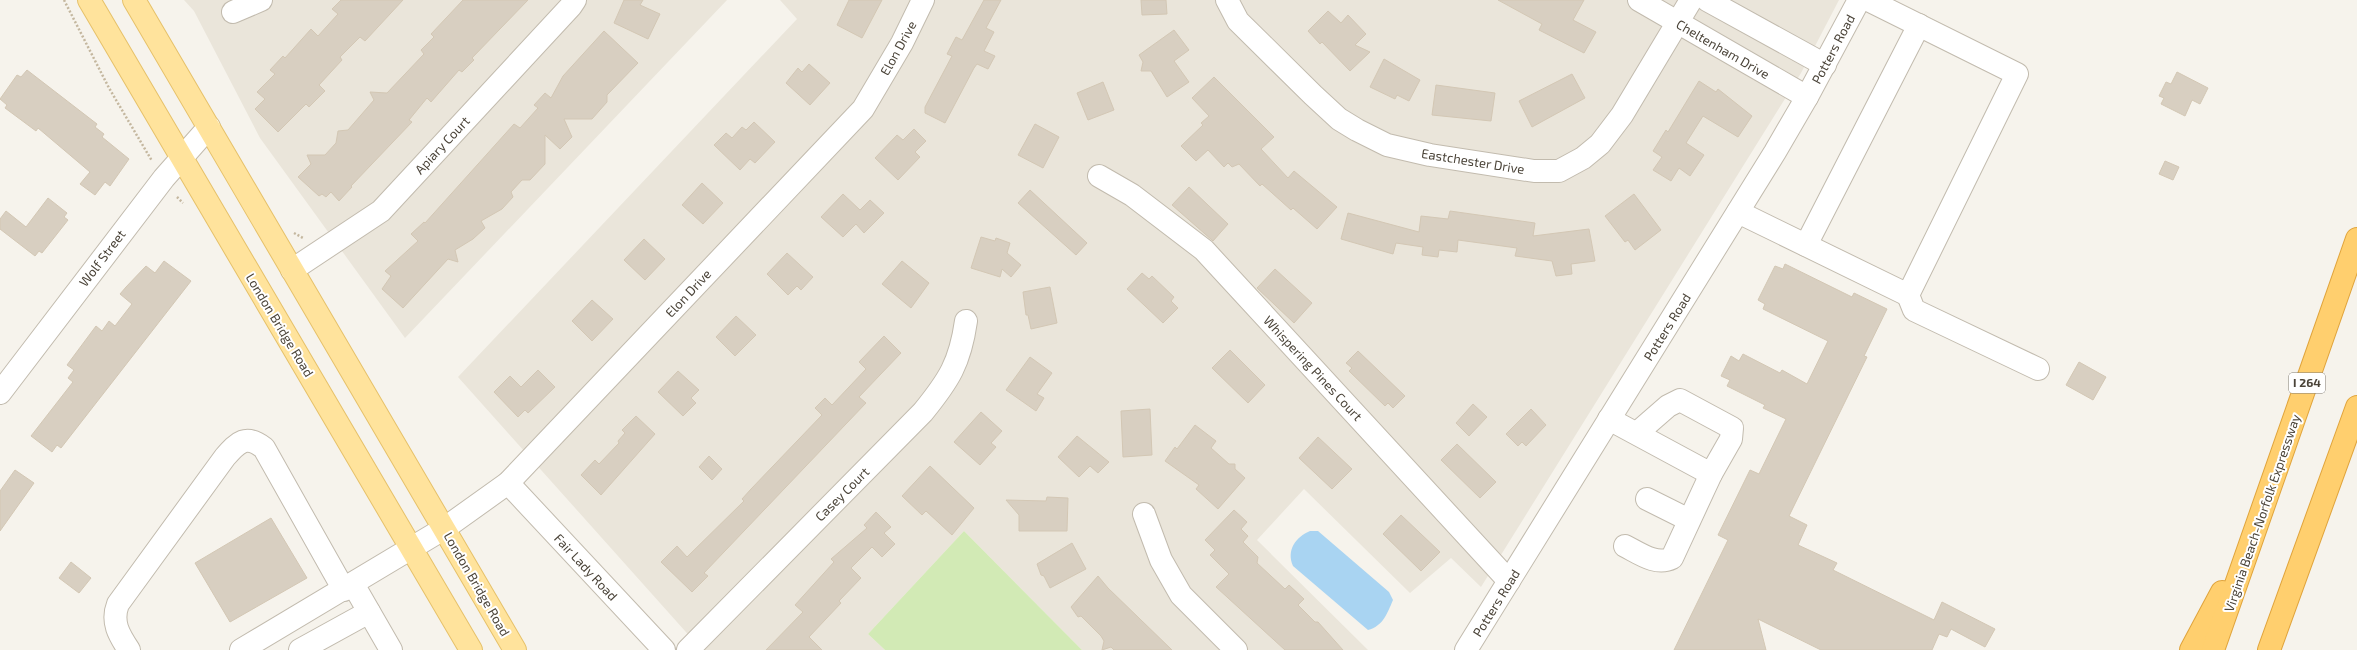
<svg xmlns="http://www.w3.org/2000/svg" width="2357" height="650" viewBox="0 0 2357 650" font-family="'Exo 2',sans-serif">
	<style>
		.residential { fill: #eae5da }
		.green { fill: #d2eab5 }
		.water { fill: #a9d4f2 }
		.building { fill: #d8cfc1; stroke: #d3c7b4 }
		.lines { fill: none; stroke-linecap: round; stroke-linejoin: round }
		.minor-casing { stroke: #c2bbae; stroke-width: 24 }
		.major-casing { stroke: #e6c16a; stroke-width: 24 }
		.highway-casing { stroke: #e0a43c; stroke-width: 24 }
		.path { stroke: #c4b79f; stroke-width: 2.5; stroke-dasharray: 2 2; stroke-linecap: butt }
		.minor { stroke: #fff; stroke-width: 22 }
		.major { stroke: #ffe39c; stroke-width: 22 }
		.highway { stroke: #ffcf6e; stroke-width: 22 }
		.labels { text-anchor: middle; stroke-width: 4; stroke-linejoin: round; paint-order: stroke }
		.shield { fill: #fff; stroke: #817c74; stroke-width: 1 }
		.shield-label { font-size: 12px; font-weight: bold; fill: #4b4439 }
		.street-label { font-size: 13px; fill: #4b4439; stroke: #fff }
	</style>
	<rect width="100%" height="100%" fill="#f6f3ec"/>
	<!-- residential -->
	<g class="residential">
		<path d="M 184,0 L 727,0 L 405,338 L 260,138 L 194,11 Z"/>
		<path d="M 780,0 L 1839,0 L 1801,73 L 1481,587 L 1451,558 L 1410,593 L 1304,489 L 1257,540 L 1368,650 L 1082,650 L 964,531 L 868,634 L 885,650 L 702,650 L 458,377 L 797,19 Z"/>
	</g>
	<!-- green -->
	<path class="green" d="M 964,531 L 1082,650 L 885,650 L 868,634 Z"/>
	<!-- water -->
	<path class="water" d="M 1310,531 L 1318,531 L 1389,592 L 1393,600 C 1387,614 1383,626 1368,630 L 1293,566 C 1286,550 1296,537 1310,531 Z"/>
	<!-- building -->
	<g class="building">
		<path d="M 341,0 L 403,0 L 365,41 L 360,37 L 340,57 L 342,60 L 319,85 L 325,91 L 309,107 L 306,104 L 278,132 L 255,109 L 265,99 L 257,92 L 275,74 L 270,70 L 283,56 L 285,58 L 311,29 L 318,36 L 338,14 L 332,9 Z"/>
		<path d="M 463,0 L 528,0 L 472,58 L 474,60 L 462,72 L 459,70 L 431,102 L 427,98 L 409,120 L 412,122 L 351,186 L 352,187 L 339,201 L 331,192 L 326,197 L 322,194 L 319,196 L 298,177 L 311,164 L 307,155 L 325,155 L 336,143 L 338,131 L 348,130 L 374,100 L 370,92 L 387,93 L 424,54 L 421,50 L 434,37 L 431,34 Z"/>
		<path d="M 624,0 L 643,0 L 640,5 L 660,14 L 648,39 L 614,23 Z"/>
		<path d="M 849,0 L 882,0 L 862,38 L 837,25 Z"/>
		<path d="M 984,0 L 1001,0 L 986,28 L 994,32 L 984,51 L 995,56 L 988,69 L 977,64 L 974,68 L 945,123 L 925,113 L 925,107 L 952,56 L 947,54 L 956,37 L 962,40 Z"/>
		<path d="M 1141,0 L 1166,0 L 1167,14 L 1142,15 Z"/>
		<path d="M 1498,0 L 1584,0 L 1573,20 L 1596,32 L 1584,53 L 1539,30 L 1542,24 Z"/>
		<path d="M 1328,11 L 1341,23 L 1348,15 L 1366,34 L 1355,45 L 1370,52 L 1350,71 L 1322,42 L 1320,44 L 1308,31 Z"/>
		<path d="M 1174,30 L 1189,50 L 1174,61 L 1189,82 L 1167,97 L 1151,71 L 1141,71 L 1143,62 L 1139,55 Z"/>
		<path d="M 604,31 L 638,63 L 607,95 L 607,102 L 592,119 L 564,119 L 572,137 L 560,149 L 545,135 L 545,164 L 530,180 L 522,180 L 511,192 L 513,197 L 502,209 L 481,221 L 485,228 L 473,239 L 455,250 L 458,262 L 448,259 L 403,308 L 382,289 L 391,276 L 385,271 L 418,241 L 411,234 L 424,222 L 425,223 L 514,124 L 520,128 L 538,108 L 534,105 L 545,93 L 551,98 L 563,76 Z"/>
		<path d="M 1384,59 L 1420,80 L 1409,101 L 1397,95 L 1395,99 L 1370,87 Z"/>
		<path d="M 809,64 L 830,83 L 810,105 L 786,83 L 798,68 L 802,72 Z"/>
		<path d="M 27,70 L 97,124 L 95,127 L 104,134 L 102,137 L 129,159 L 110,186 L 105,182 L 95,195 L 80,184 L 90,172 L 38,128 L 36,131 L 5,108 L 7,105 L 0,99 L 17,75 L 21,77 Z"/>
		<path d="M 2177,72 L 2208,88 L 2200,104 L 2192,100 L 2185,116 L 2161,104 L 2164,98 L 2159,96 L 2166,82 L 2171,84 Z"/>
		<path d="M 1572,74 L 1585,98 L 1532,127 L 1519,101 Z"/>
		<path d="M 1214,77 L 1274,137 L 1261,149 L 1288,178 L 1294,171 L 1337,207 L 1317,229 L 1293,208 L 1291,210 L 1262,184 L 1260,186 L 1239,164 L 1232,167 L 1228,163 L 1224,167 L 1208,150 L 1196,161 L 1181,146 L 1203,125 L 1201,123 L 1209,116 L 1192,98 Z"/>
		<path d="M 1699,81 L 1716,92 L 1718,89 L 1752,116 L 1738,137 L 1703,116 L 1686,143 L 1704,155 L 1690,176 L 1679,168 L 1671,181 L 1653,170 L 1662,157 L 1653,151 L 1666,130 L 1668,132 Z"/>
		<path d="M 1103,82 L 1114,110 L 1088,120 L 1077,93 Z"/>
		<path d="M 1436,85 L 1495,93 L 1491,121 L 1432,115 Z"/>
		<path d="M 754,122 L 775,142 L 755,163 L 750,159 L 740,170 L 714,145 L 726,133 L 732,138 L 742,127 L 746,130 Z"/>
		<path d="M 1035,124 L 1059,137 L 1043,168 L 1018,155 Z"/>
		<path d="M 914,129 L 926,141 L 915,152 L 920,157 L 898,180 L 875,158 L 897,135 L 903,140 Z"/>
		<path d="M 2165,161 L 2179,167 L 2173,180 L 2159,174 Z"/>
		<path d="M 702,183 L 723,203 L 703,224 L 682,205 Z"/>
		<path d="M 1189,187 L 1228,224 L 1213,241 L 1172,205 Z"/>
		<path d="M 1030,190 L 1087,243 L 1076,255 L 1018,203 Z"/>
		<path d="M 843,194 L 860,210 L 870,200 L 884,213 L 864,233 L 856,224 L 843,237 L 821,217 Z"/>
		<path d="M 1634,194 L 1661,230 L 1635,250 L 1628,240 L 1625,242 L 1605,216 Z"/>
		<path d="M 48,198 L 67,213 L 64,217 L 68,220 L 42,253 L 39,251 L 35,256 L 0,229 L 0,219 L 6,211 L 26,227 Z"/>
		<path d="M 1450,211 L 1535,223 L 1533,236 L 1589,229 L 1595,261 L 1571,264 L 1572,274 L 1556,276 L 1552,261 L 1515,256 L 1517,248 L 1458,240 L 1457,252 L 1439,250 L 1438,257 L 1422,255 L 1423,247 L 1396,243 L 1393,254 L 1341,239 L 1348,213 L 1419,232 L 1421,216 L 1448,219 Z"/>
		<path d="M 981,237 L 995,241 L 996,238 L 1010,243 L 1007,253 L 1021,265 L 1011,277 L 1002,269 L 1000,277 L 971,268 Z"/>
		<path d="M 644,239 L 665,259 L 645,280 L 624,260 Z"/>
		<path d="M 787,253 L 813,277 L 801,290 L 797,286 L 788,295 L 767,274 Z"/>
		<path d="M 164,261 L 191,281 L 61,448 L 57,445 L 52,452 L 31,436 L 73,382 L 68,378 L 74,370 L 67,365 L 96,326 L 102,331 L 109,321 L 115,326 L 132,304 L 120,294 L 126,287 L 146,266 L 155,273 Z"/>
		<path d="M 902,261 L 929,283 L 911,308 L 882,284 Z"/>
		<path d="M 1785,264 L 1852,297 L 1854,293 L 1887,309 L 1864,356 L 1867,357 L 1789,516 L 1807,525 L 1798,545 L 1837,563 L 1833,570 L 1934,620 L 1942,602 L 1995,629 L 1985,647 L 1951,629 L 1947,637 L 1939,634 L 1932,650 L 1821,650 L 1758,619 L 1766,650 L 1674,650 L 1728,540 L 1718,535 L 1750,470 L 1759,474 L 1786,419 L 1763,408 L 1765,405 L 1727,386 L 1730,380 L 1721,376 L 1731,356 L 1739,361 L 1743,354 L 1780,373 L 1782,370 L 1807,384 L 1828,341 L 1763,309 L 1765,304 L 1758,300 L 1775,266 L 1783,269 Z"/>
		<path d="M 1275,269 L 1312,303 L 1294,323 L 1257,288 Z"/>
		<path d="M 1142,273 L 1149,279 L 1152,276 L 1174,297 L 1171,301 L 1178,308 L 1163,323 L 1127,289 Z"/>
		<path d="M 1050,287 L 1057,323 L 1031,329 L 1028,315 L 1026,315 L 1023,292 Z"/>
		<path d="M 592,300 L 613,319 L 592,341 L 572,321 Z"/>
		<path d="M 736,316 L 756,335 L 735,356 L 716,337 Z"/>
		<path d="M 884,336 L 901,353 L 859,397 L 866,403 L 704,573 L 708,576 L 692,592 L 661,562 L 677,546 L 687,557 L 744,501 L 742,499 L 751,489 L 822,415 L 815,408 L 825,398 L 832,405 L 866,369 L 859,362 Z"/>
		<path d="M 1230,350 L 1265,385 L 1248,403 L 1212,368 Z"/>
		<path d="M 1358,351 L 1405,396 L 1393,408 L 1388,403 L 1385,406 L 1349,371 L 1352,368 L 1346,363 Z"/>
		<path d="M 1030,357 L 1052,373 L 1037,394 L 1044,398 L 1036,411 L 1006,390 Z"/>
		<path d="M 2079,362 L 2106,377 L 2093,400 L 2066,385 Z"/>
		<path d="M 538,370 L 555,387 L 528,413 L 525,410 L 518,417 L 494,392 L 510,376 L 521,387 Z"/>
		<path d="M 678,371 L 699,390 L 691,398 L 696,403 L 683,416 L 658,392 Z"/>
		<path d="M 1473,404 L 1487,417 L 1469,436 L 1456,423 Z"/>
		<path d="M 1150,409 L 1152,455 L 1123,457 L 1121,411 Z"/>
		<path d="M 1531,409 L 1546,425 L 1526,446 L 1522,442 L 1518,446 L 1506,434 Z"/>
		<path d="M 981,412 L 1002,431 L 991,443 L 996,447 L 980,465 L 954,442 Z"/>
		<path d="M 636,416 L 655,434 L 601,495 L 581,475 L 595,460 L 599,464 L 619,443 L 618,441 L 625,433 L 622,430 Z"/>
		<path d="M 1195,425 L 1216,441 L 1211,448 L 1229,464 L 1235,464 L 1235,469 L 1245,478 L 1218,509 L 1196,489 L 1199,485 L 1165,461 L 1175,447 L 1177,449 Z"/>
		<path d="M 1077,436 L 1109,462 L 1098,473 L 1090,466 L 1079,477 L 1058,457 Z"/>
		<path d="M 1318,437 L 1352,469 L 1332,489 L 1299,458 Z"/>
		<path d="M 1457,444 L 1496,482 L 1480,498 L 1441,460 Z"/>
		<path d="M 709,456 L 722,469 L 712,480 L 699,467 Z"/>
		<path d="M 930,466 L 974,508 L 952,535 L 926,511 L 922,515 L 902,496 Z"/>
		<path d="M 15,470 L 34,483 L 0,531 L 0,491 Z"/>
		<path d="M 1047,497 L 1068,498 L 1067,531 L 1019,531 L 1019,515 L 1006,500 L 1046,501 Z"/>
		<path d="M 1234,510 L 1247,522 L 1241,529 L 1248,536 L 1243,542 L 1258,557 L 1257,563 L 1285,589 L 1289,585 L 1304,599 L 1298,605 L 1315,622 L 1318,622 L 1343,650 L 1285,650 L 1216,587 L 1229,574 L 1210,555 L 1215,550 L 1205,540 Z"/>
		<path d="M 876,512 L 891,527 L 884,533 L 895,544 L 882,557 L 872,547 L 851,568 L 861,578 L 839,601 L 841,603 L 809,637 L 822,650 L 766,650 L 803,612 L 795,605 L 834,562 L 831,559 L 867,528 L 864,525 Z"/>
		<path d="M 1401,515 L 1440,552 L 1421,571 L 1383,534 Z"/>
		<path d="M 271,518 L 307,578 L 230,622 L 195,563 Z"/>
		<path d="M 1072,543 L 1086,569 L 1050,588 L 1044,576 L 1041,575 L 1037,564 Z"/>
		<path d="M 71,562 L 91,578 L 79,593 L 59,578 Z"/>
		<path d="M 1098,576 L 1108,588 L 1172,650 L 1114,650 L 1111,647 L 1102,650 L 1104,641 L 1101,636 L 1081,616 L 1078,617 L 1071,607 Z"/>
	</g>
	<g class="lines">
		<!-- minor casing -->
		<g class="minor-casing">
			<g id="minor">
				<path d="M 1227,0 L 1238,21 L 1313,95 L 1339,119 L 1357,130 L 1387,145 L 1430,155 L 1534,171 L 1559,171 L 1583,158 L 1600,144 L 1622,115 L 1691,0"/>
				<path d="M 1639,0 L 1807,97"/>
				<path d="M 1707,0 L 1825,65"/>
				<path d="M 233,12 L 261,0"/>
				<path d="M 1099,176 L 1132,195 L 1204,250 L 1509,581"/>
				<path d="M 1738,212 L 1908,295 L 2017,74 L 1868,0"/>
				<path d="M 1806,245 L 1919,25"/>
				<path d="M 292,270 L 381,211 L 571,6 L 575,0"/>
				<path d="M 1908,295 L 1914,310 L 2038,369"/>
				<path d="M 0,393 L 164,178 L 209,127"/>
				<path d="M 1609,419 L 1711,474 L 1731,439 L 1732,428 L 1680,400 L 1668,406 L 1637,433"/>
				<path d="M 508,483 L 664,650"/>
				<path d="M 1647,499 L 1689,520"/>
				<path d="M 1144,514 L 1161,560 L 1181,595 L 1236,650"/>
				<path d="M 1625,546 C 1639,553 1656,566 1672,558 L 1711,474"/>
				<path d="M 353,584 L 391,650"/>
				<path d="M 129,650 C 119,635 111,622 118,604 L 225,457 C 238,442 246,434 264,448 L 344,590"/>
				<path d="M 241,650 L 445,528 L 508,483 L 863,109 L 902,43 L 923,0"/>
				<path d="M 300,650 L 369,612"/>
				<path d="M 688,650 L 923,412 C 949,380 960,363 966,321"/>
				<path d="M 1466,650 L 1775,152 L 1807,97 L 1859,0"/>
			</g>
		</g>
		<!-- major casing -->
		<g class="major-casing">
			<g id="major">
				<path d="M 89,0 L 471,650"/>
				<path d="M 134,0 L 515,650"/>
			</g>
		</g>
		<!-- highway casing -->
		<g class="highway-casing">
			<g id="highway">
				<path d="M 2191,650 L 2222,592"/>
				<path d="M 2213,650 L 2357,239"/>
				<path d="M 2269,650 L 2357,407"/>
			</g>
		</g>
		<!-- path -->
		<g class="path">
			<path d="M 64,0 L 109,88 L 152,161"/>
			<path d="M 177,197 L 183,203"/>
			<path d="M 294,233 L 303,238"/>
		</g>
		<!-- minor -->
		<use href="#minor" class="minor"/>
		<!-- major -->
		<use href="#major" class="major"/>
		<!-- highway -->
		<use href="#highway" class="highway"/>
	</g>
	<g class="labels">
		<!-- shield labels -->
		<rect class="shield" x="2289" y="373" width="36" height="20" rx="3"/>
		<g class="shield-label">
			<text x="2307" y="387">I 264</text>
		</g>
		<!-- street labels -->
		<g class="street-label">
			<text transform="translate(898 48) rotate(-61)" y="5">Elon Drive</text>
			<text transform="translate(1723 49) rotate(30)" y="5">Cheltenham Drive</text>
			<text transform="translate(1833 49) rotate(-62)" y="5">Potters Road</text>
			<text transform="translate(442 145) rotate(-47)" y="5">Apiary Court</text>
			<text transform="translate(1473 161) rotate(9)" y="5">Eastchester Drive</text>
			<text transform="translate(102 258) rotate(-53)" y="5">Wolf Street</text>
			<text transform="translate(688 293) rotate(-47)" y="5">Elon Drive</text>
			<text transform="translate(280 325) rotate(59)" y="5">London Bridge Road</text>
			<text transform="translate(1667 327) rotate(-58)" y="5">Potters Road</text>
			<text transform="translate(1313 368) rotate(47)" y="5">Whispering Pines Court</text>
			<text transform="translate(842 494) rotate(-45)" y="5">Casey Court</text>
			<text transform="translate(2262 513) rotate(-71)" y="5">Virginia Beach-Norfolk Expressway</text>
			<text transform="translate(586 567) rotate(47)" y="5">Fair Lady Road</text>
			<text transform="translate(477 584) rotate(60)" y="5">London Bridge Road</text>
			<text transform="translate(1496 603) rotate(-58)" y="5">Potters Road</text>
		</g>
	</g>
</svg>
